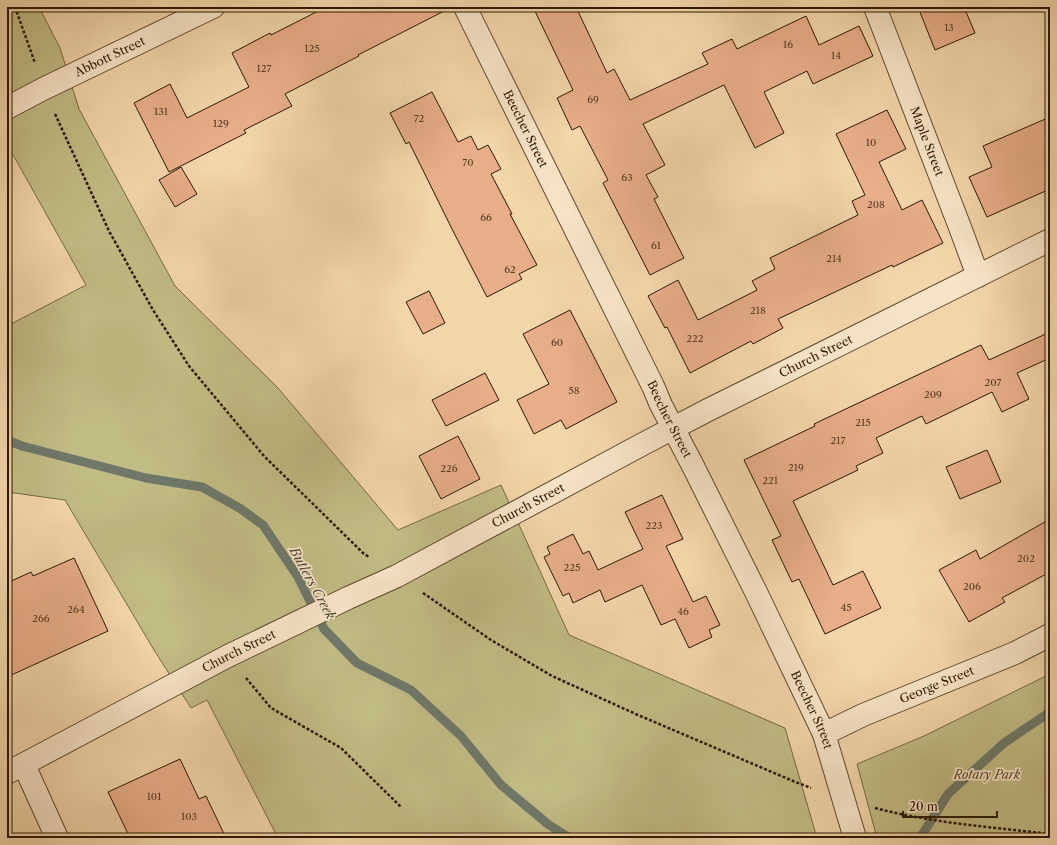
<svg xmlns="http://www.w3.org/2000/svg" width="1057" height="845" viewBox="0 0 1057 845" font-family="'Libre Caslon Text',serif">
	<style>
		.green { fill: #c1bb84; stroke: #766a43 }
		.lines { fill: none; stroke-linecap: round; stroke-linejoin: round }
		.stream { stroke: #6f7869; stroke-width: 9 }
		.building { fill: #e7ae89; stroke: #2c1902 }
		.street-casing { stroke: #5e482c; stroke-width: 24 }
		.path { stroke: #2c1902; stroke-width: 2.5; stroke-dasharray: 3 2; stroke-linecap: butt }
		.street { stroke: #f7e4c7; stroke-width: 22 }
		.labels { text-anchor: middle; stroke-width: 3.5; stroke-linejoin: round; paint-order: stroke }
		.number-label { font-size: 10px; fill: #5b3e24 }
		.street-label { font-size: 12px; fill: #2c1902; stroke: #f7e4c7 }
		.park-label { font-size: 12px; font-style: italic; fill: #594a29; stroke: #f7e4c7 }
		.water-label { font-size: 13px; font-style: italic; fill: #4d4935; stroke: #f7e4c7 }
	</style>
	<rect width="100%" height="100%" fill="#f2d5a9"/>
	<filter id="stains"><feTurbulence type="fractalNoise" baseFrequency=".005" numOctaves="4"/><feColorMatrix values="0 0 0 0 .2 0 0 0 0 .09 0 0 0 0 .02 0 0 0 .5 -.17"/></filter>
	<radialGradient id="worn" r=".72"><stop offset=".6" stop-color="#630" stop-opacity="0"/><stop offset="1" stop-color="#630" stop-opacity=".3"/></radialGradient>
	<!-- green -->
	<g class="green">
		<path d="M 7,7 L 40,7 L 42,13 L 60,48 L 79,109 L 175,286 L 278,388 L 398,530 L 501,485 L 569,635 L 785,728 L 817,838 L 278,838 L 207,700 L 191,708 L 154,650 L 65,500 L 7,492 L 7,326 L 86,285 L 7,144 Z"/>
		<path d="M 1050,674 L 1050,838 L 877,838 L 857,764 L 924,736 Z"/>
	</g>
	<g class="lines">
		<!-- stream -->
		<g class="stream">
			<path d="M 7,440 L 22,446 L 146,478 L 202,487 L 241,509 L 263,525 L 298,577 L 324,629 L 357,663 L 411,690 L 461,736 L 501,785 L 549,825 L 570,838"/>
			<path d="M 920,838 L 948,794 L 1004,743 L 1050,712"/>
		</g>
	</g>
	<!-- building -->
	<g class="building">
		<path d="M 326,7 L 452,7 L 358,55 L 359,56 L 285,94 L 292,106 L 244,130 L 246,133 L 169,172 L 134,103 L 170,84 L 187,118 L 249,87 L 232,53 L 270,33 L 271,35 Z"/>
		<path d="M 533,7 L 576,7 L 607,73 L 614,69 L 630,100 L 708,64 L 702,53 L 732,39 L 737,49 L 806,16 L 819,45 L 859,26 L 873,56 L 813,84 L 807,71 L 764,92 L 784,133 L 755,148 L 724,85 L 643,124 L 665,165 L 646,175 L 658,197 L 654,199 L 684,258 L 650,275 L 603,183 L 608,180 L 580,126 L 572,130 L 557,98 L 573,90 Z"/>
		<path d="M 918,7 L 964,7 L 975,33 L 935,50 Z"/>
		<path d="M 432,92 L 458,142 L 471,136 L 478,150 L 488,145 L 501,169 L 491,174 L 512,214 L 510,214 L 537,265 L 519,274 L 522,279 L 487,297 L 452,229 L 409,142 L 406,144 L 390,113 Z"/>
		<path d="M 887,110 L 906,149 L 879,162 L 902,210 L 922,200 L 943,243 L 893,267 L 892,265 L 778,319 L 783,328 L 753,344 L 751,341 L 690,373 L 667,327 L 665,328 L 648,296 L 678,280 L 698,320 L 757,290 L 752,281 L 775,269 L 770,258 L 858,215 L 852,201 L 865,195 L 836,134 Z"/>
		<path d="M 1050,117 L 1050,189 L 987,217 L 969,177 L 992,167 L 983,146 Z"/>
		<path d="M 181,167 L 197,194 L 175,207 L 159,180 Z"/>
		<path d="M 429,291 L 445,323 L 423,334 L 406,302 Z"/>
		<path d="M 570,310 L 617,402 L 566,429 L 561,420 L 534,434 L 517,400 L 549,384 L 523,334 Z"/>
		<path d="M 1050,332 L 1050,358 L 1017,373 L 1029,399 L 1002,412 L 992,392 L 926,424 L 922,416 L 876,438 L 883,453 L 856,466 L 858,470 L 793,501 L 833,585 L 863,571 L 881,608 L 825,634 L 799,579 L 792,582 L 772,540 L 781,536 L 744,460 L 815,426 L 814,424 L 981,345 L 989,360 Z"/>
		<path d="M 485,373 L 499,400 L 446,426 L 432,400 Z"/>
		<path d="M 458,436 L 480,479 L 441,499 L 419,456 Z"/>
		<path d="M 987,450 L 1001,482 L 960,499 L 946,467 Z"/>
		<path d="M 662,495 L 683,539 L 666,546 L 693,602 L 706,596 L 720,625 L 709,630 L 712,637 L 689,648 L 675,619 L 661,625 L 642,585 L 605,602 L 600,590 L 573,603 L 569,593 L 563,596 L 544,557 L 550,554 L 547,547 L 573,534 L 583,554 L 589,551 L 598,570 L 643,549 L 625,512 Z"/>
		<path d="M 1050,519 L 1050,572 L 1002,598 L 1005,602 L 969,622 L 939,570 L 976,550 L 980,559 Z"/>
		<path d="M 74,558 L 108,631 L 7,677 L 7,583 L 31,572 L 33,576 Z"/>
		<path d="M 180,759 L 199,799 L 206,796 L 226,838 L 130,838 L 108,792 Z"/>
	</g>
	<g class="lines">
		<!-- street casing -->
		<g class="street-casing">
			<g id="street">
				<path id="s1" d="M 465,7 L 653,386 L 661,405 L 693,466 L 756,592 L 824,734 L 855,838"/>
				<path id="s2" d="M 875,7 L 961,230 L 978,276"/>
				<path id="s3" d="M 7,108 L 43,89 L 213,7"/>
				<path id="s4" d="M 824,734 L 863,715 L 1015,653 L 1050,635"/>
				<path d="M 24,765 L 57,838"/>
				<path id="s5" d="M 7,773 L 228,656 L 348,598 L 397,576 L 643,444 L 708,410 L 1050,240"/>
			</g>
		</g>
		<!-- path -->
		<g class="path">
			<path d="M 15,7 L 35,63"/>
			<path d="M 55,114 L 109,231 L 153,310 L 189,366 L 264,456 L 363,553 L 369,557"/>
			<path d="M 423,593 L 491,640 L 552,676 L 638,715 L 793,781 L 811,788"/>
			<path d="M 246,678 L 271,708 L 341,748 L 401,807"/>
			<path d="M 875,808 C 932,823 991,827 1050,834"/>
			<path d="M 1046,834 L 1049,786 L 1050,785"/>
		</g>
		<!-- street -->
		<use href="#street" class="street"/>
	</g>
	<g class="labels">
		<!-- number labels -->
		<g class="number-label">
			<text x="949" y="31">13</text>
			<text x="788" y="48">16</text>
			<text x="312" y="52">125</text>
			<text x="836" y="59">14</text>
			<text x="264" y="72">127</text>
			<text x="593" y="103">69</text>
			<text x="161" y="115">131</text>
			<text x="419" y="122">72</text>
			<text x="221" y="127">129</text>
			<text x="871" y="146">10</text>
			<text x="468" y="166">70</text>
			<text x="627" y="181">63</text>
			<text x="876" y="208">208</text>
			<text x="486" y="221">66</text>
			<text x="656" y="249">61</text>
			<text x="834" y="262">214</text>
			<text x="510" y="273">62</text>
			<text x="758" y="314">218</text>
			<text x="695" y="342">222</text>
			<text x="557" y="346">60</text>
			<text x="993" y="386">207</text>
			<text x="574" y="394">58</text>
			<text x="933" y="398">209</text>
			<text x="863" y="426">215</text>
			<text x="838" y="444">217</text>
			<text x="796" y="471">219</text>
			<text x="449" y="472">226</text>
			<text x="770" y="484">221</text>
			<text x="654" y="529">223</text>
			<text x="1026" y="562">202</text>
			<text x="572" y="571">225</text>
			<text x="972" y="590">206</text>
			<text x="846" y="611">45</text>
			<text x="76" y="613">264</text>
			<text x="683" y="615">46</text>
			<text x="41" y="622">266</text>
			<text x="154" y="800">101</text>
			<text x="189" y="820">103</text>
		</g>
		<!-- street labels -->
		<g class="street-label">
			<text dy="4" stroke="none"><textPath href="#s3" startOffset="115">Abbott Street</textPath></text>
			<text dy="4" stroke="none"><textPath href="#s1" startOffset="136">Beecher Street</textPath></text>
			<text dy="4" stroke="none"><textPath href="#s2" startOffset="144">Maple Street</textPath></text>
			<text dy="4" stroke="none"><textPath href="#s5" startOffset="910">Church Street</textPath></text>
			<text dy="4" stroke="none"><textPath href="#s1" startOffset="460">Beecher Street</textPath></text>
			<text dy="4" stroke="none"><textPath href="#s5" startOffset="586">Church Street</textPath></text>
			<text dy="4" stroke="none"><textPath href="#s5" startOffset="262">Church Street</textPath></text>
			<text dy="4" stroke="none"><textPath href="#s4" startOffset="123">George Street</textPath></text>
			<text dy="4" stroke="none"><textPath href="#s1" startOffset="784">Beecher Street</textPath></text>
		</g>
		<!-- park labels -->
		<g class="park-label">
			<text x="987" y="779">Rotary Park</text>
		</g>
		<!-- water labels -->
		<g class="water-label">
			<text transform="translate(313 583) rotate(61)" y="5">Butlers Creek</text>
		</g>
	</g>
	<!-- margin -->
	<rect width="1057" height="845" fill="none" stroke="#f2d5a9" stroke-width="24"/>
	<rect x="8" y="8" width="1041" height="829" fill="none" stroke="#2c1902" stroke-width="2"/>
	<rect x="12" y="12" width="1033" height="821" fill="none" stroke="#2c1902"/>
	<!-- scale -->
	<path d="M903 811v6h94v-6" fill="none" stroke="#2c1902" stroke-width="2"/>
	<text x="909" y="811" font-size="12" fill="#2c1902" stroke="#f7e4c7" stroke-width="3" paint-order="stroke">20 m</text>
	<rect width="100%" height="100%" filter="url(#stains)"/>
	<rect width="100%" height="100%" fill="url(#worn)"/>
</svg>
